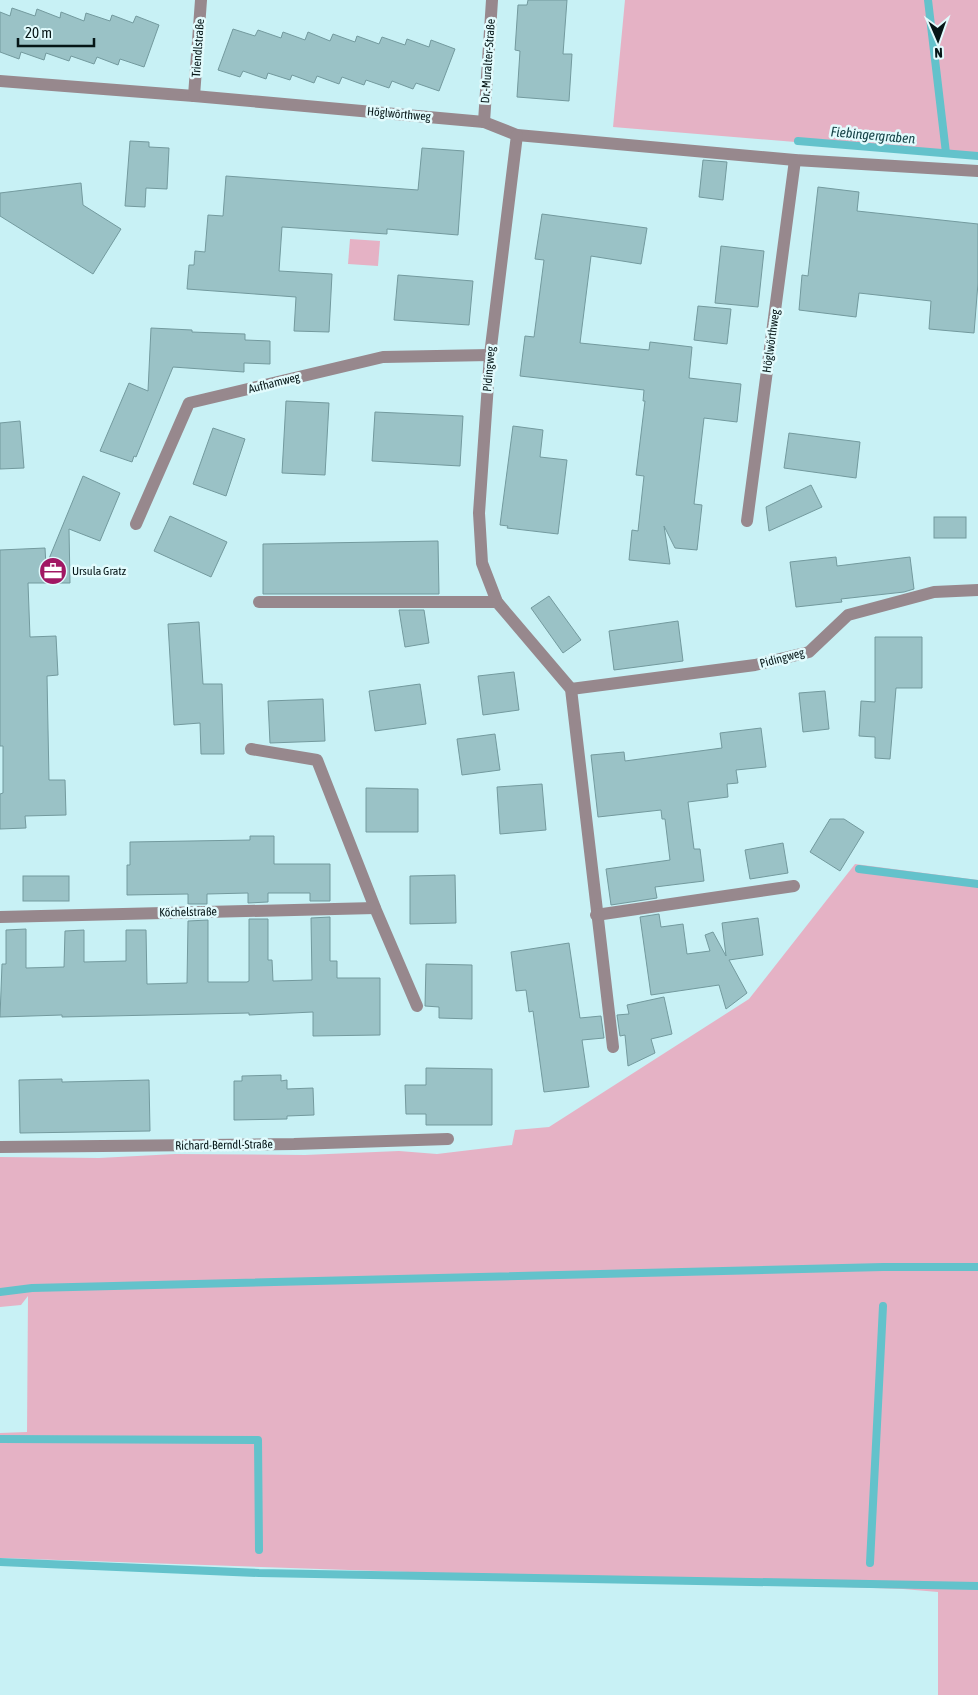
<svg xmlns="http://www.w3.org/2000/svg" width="978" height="1695" viewBox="0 0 978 1695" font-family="'Asap Condensed',sans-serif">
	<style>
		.green { fill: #e5b2c5 }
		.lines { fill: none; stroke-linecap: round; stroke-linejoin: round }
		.stream { stroke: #63c2cb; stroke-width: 8 }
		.building { fill: #9ac2c6; stroke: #739a9e }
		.minor { stroke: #97888d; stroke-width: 12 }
		.labels { text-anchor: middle; stroke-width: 5; stroke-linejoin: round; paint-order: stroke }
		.street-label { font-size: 12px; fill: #061617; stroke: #e2fbfd }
		.poi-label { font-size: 12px; fill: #061617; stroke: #e2fbfd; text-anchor: start }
		.water-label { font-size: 14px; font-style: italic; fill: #174347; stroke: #e2fbfd }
	</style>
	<rect width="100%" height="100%" fill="#c8f1f5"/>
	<!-- green -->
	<g class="green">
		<path d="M 625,0 L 978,0 L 978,157 L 613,127 Z"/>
		<path d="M 350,239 L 380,241 L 378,266 L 348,264 Z"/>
		<path d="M 855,864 L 978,880 L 978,1695 L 938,1695 L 938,1592 L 903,1589 L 0,1558 L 0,1433 L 27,1432 L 28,1296 L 21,1305 L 0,1307 L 0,1157 L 99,1158 L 175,1154 L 305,1155 L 399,1151 L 437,1154 L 512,1145 L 515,1130 L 549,1127 L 749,999 Z"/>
	</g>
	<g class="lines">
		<!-- stream -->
		<g class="stream">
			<path d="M 928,0 L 946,153"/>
			<path d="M 798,141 L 978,156"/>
			<path d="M 859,869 L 978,884"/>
			<path d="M 0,1292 L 32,1288 L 883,1267 L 978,1267"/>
			<path d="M 0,1439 L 258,1440 L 259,1550"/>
			<path d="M 0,1562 L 259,1573 L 978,1586"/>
			<path d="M 870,1563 L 883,1306"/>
		</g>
	</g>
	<!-- building -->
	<g class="building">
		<path d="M 528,0 L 567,0 L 563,54 L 572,54 L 569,101 L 517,97 L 520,51 L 515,50 L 518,5 L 527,5 Z"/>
		<path d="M 12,8 L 35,16 L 37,9 L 60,18 L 61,12 L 84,21 L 86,13 L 110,21 L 112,15 L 133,23 L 136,16 L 159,25 L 144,67 L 120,59 L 118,65 L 97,57 L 94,64 L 71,56 L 69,61 L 46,53 L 44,60 L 21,52 L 19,59 L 0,52 L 0,12 L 10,16 Z"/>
		<path d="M 233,29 L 255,36 L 258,30 L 281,38 L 283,32 L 305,40 L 308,32 L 330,41 L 333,34 L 355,42 L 357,36 L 379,44 L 382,37 L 405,45 L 407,39 L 429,47 L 431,40 L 455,49 L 439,91 L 416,83 L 413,89 L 392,81 L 389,88 L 366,80 L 364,85 L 342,77 L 339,84 L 317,76 L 314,83 L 292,75 L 290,80 L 268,73 L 266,79 L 243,71 L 240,77 L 218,70 Z"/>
		<path d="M 130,141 L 149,142 L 149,147 L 169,148 L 167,189 L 146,188 L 145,207 L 125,206 Z"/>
		<path d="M 422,148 L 464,151 L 458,235 L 387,229 L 387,234 L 282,227 L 279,271 L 332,274 L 329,332 L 294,331 L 296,297 L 187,289 L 189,265 L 194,265 L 195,251 L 205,252 L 208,215 L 223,216 L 226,176 L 418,190 Z"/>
		<path d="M 703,160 L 727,162 L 723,200 L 699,197 Z"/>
		<path d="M 81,183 L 83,205 L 121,229 L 93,274 L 0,216 L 0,193 Z"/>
		<path d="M 818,187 L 859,192 L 857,211 L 978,224 L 978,283 L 974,333 L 929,329 L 931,301 L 859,293 L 856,317 L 799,310 L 802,275 L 808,276 Z"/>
		<path d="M 542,214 L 647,228 L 641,264 L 591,256 L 580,343 L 649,350 L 650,342 L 692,347 L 689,378 L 741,384 L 737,422 L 704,418 L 694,504 L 702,505 L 697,550 L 675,548 L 664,526 L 670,564 L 629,560 L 632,530 L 638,531 L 644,476 L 636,475 L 645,401 L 643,401 L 644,390 L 520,376 L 525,336 L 534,337 L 544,260 L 535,259 Z"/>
		<path d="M 721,246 L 764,251 L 758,307 L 715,303 Z"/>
		<path d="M 398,275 L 473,281 L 469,325 L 394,320 Z"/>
		<path d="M 698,306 L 731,309 L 727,344 L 694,340 Z"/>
		<path d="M 151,328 L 192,330 L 192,332 L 245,334 L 245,340 L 270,341 L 270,364 L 244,363 L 244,372 L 173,367 L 136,457 L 134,456 L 132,462 L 100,451 L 129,383 L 148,391 Z"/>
		<path d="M 286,401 L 329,403 L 325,475 L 282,473 Z"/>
		<path d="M 375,412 L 463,416 L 460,466 L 372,461 Z"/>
		<path d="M 20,421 L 24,468 L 0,469 L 0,423 Z"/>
		<path d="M 513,426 L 543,430 L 540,457 L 567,460 L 558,534 L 507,528 L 508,526 L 500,525 Z"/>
		<path d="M 213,428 L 245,439 L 226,496 L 193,484 Z"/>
		<path d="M 789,433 L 860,442 L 856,478 L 784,468 Z"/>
		<path d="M 83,476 L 120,493 L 100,541 L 69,529 L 70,583 L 28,583 L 30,637 L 56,636 L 58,675 L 47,676 L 49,780 L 65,780 L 66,815 L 25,816 L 26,828 L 0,829 L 0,794 L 3,793 L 3,746 L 0,746 L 0,550 L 45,548 L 46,566 Z"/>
		<path d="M 811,485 L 822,507 L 769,531 L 766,507 Z"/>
		<path d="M 170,516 L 227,542 L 211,577 L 154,551 Z"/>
		<rect x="934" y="517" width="32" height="21"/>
		<path d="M 438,541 L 439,594 L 263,594 L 263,544 Z"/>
		<path d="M 836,557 L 837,566 L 910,557 L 914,589 L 904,592 L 841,599 L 842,602 L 796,607 L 790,562 Z"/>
		<path d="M 549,596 L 581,640 L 563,653 L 531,608 Z"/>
		<path d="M 399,610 L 424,610 L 429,643 L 405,647 Z"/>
		<path d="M 678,621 L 683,661 L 614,670 L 609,631 Z"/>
		<path d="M 199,622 L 203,684 L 222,684 L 224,754 L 201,754 L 200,723 L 174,725 L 168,624 Z"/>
		<path d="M 875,637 L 922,637 L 922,688 L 896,688 L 890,759 L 875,758 L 875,737 L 859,736 L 861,701 L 875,702 Z"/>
		<path d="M 514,672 L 519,710 L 483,715 L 478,676 Z"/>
		<path d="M 420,684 L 426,724 L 375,731 L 369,691 Z"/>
		<path d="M 825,691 L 829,729 L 803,732 L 799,693 Z"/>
		<path d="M 323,699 L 325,741 L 270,743 L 268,701 Z"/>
		<path d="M 761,728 L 766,767 L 736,770 L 738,783 L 727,784 L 728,797 L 688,802 L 694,849 L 700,849 L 704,881 L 655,887 L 657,898 L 611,905 L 606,869 L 670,860 L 665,819 L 662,819 L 661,810 L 598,817 L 591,755 L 624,752 L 625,761 L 722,748 L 720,733 Z"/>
		<path d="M 495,734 L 500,770 L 462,775 L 457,739 Z"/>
		<path d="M 542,784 L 546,830 L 500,834 L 497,787 Z"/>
		<path d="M 366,788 L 418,789 L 418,832 L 366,832 Z"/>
		<path d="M 830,819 L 844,819 L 864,832 L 840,871 L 810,852 Z"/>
		<path d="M 250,836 L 274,836 L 274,864 L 330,864 L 330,901 L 310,901 L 310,893 L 268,893 L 268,902 L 248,903 L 248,893 L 207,894 L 207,904 L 188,904 L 188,894 L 127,895 L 127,865 L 130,865 L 130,842 L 250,840 Z"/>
		<path d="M 783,843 L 788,873 L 750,879 L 745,850 Z"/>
		<path d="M 455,875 L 456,923 L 410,924 L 410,876 Z"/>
		<rect x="23" y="876" width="46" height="25"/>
		<path d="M 659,914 L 661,927 L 683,924 L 687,954 L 710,951 L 705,935 L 713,932 L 726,956 L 722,923 L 758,918 L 763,955 L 729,960 L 747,993 L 726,1009 L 719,985 L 651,995 L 640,917 Z"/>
		<path d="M 330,917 L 330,961 L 337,961 L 337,978 L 380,978 L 380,1035 L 313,1036 L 313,1012 L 249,1015 L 249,1013 L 62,1017 L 62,1015 L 0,1017 L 2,964 L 6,964 L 6,930 L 26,929 L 26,968 L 64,967 L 65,931 L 84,930 L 84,962 L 126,961 L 126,930 L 146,930 L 147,984 L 187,983 L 188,921 L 208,920 L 208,982 L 247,982 L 249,981 L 249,919 L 268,919 L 268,960 L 272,960 L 273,981 L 312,980 L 311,918 Z"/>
		<path d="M 569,943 L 580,1018 L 601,1016 L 604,1038 L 582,1040 L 589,1087 L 544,1092 L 533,1011 L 529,1012 L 526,990 L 516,991 L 511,952 Z"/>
		<path d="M 426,964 L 472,965 L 472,1019 L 439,1018 L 439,1007 L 425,1006 Z"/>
		<path d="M 664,997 L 672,1034 L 651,1039 L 655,1053 L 628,1066 L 625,1035 L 620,1036 L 617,1015 L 629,1014 L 627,1005 Z"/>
		<path d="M 426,1068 L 492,1069 L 492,1125 L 426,1125 L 426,1114 L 406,1114 L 405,1085 L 426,1085 Z"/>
		<path d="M 281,1075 L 281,1081 L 287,1080 L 287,1089 L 313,1088 L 314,1115 L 287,1116 L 287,1119 L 234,1120 L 234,1081 L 242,1081 L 242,1076 Z"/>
		<path d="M 62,1079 L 62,1082 L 149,1080 L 150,1131 L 20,1133 L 19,1080 Z"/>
	</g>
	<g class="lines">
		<!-- minor -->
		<g class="minor">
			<path d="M 0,81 L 194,96 L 484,122 L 517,135 L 795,160 L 978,171"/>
			<path d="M 194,96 L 201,0"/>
			<path d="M 484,122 L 492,0"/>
			<path d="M 517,135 L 490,355 L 479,513 L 482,563 L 497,602 L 571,689 L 613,1047"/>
			<path d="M 747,521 L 795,160"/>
			<path d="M 136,524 L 189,403 L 383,357 L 490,355"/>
			<path d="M 259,602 L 497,602"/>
			<path d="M 571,689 L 755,665 L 809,652 L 848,615 L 934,592 L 978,590"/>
			<path d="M 251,749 L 317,760 L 375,908 L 417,1006"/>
			<path d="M 596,915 L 794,886"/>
			<path d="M 0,917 L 375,908"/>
			<path d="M 0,1147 L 294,1144 L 448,1139"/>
		</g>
	</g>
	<!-- icons -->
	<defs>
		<g id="office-disc" transform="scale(1.4375)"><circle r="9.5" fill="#a11763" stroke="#e2fbfd"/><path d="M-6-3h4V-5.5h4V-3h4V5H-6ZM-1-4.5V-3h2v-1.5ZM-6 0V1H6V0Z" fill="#fff"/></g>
	</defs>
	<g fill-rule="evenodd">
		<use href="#office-disc" x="53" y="571"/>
	</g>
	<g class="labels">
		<!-- street labels -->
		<g class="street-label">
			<text transform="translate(198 48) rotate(-86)" y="4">Triendlstraße</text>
			<text transform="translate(488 61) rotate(-86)" y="4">Dr.-Muralter-Straße</text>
			<text transform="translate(399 114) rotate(5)" y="4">Höglwörthweg</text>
			<text transform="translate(771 341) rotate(-82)" y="4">Höglwörthweg</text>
			<text transform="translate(489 369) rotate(-85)" y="4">Pidingweg</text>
			<text transform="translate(274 383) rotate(-14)" y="4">Aufhamweg</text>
			<text transform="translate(782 658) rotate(-15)" y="4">Pidingweg</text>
			<text transform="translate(188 912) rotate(-1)" y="4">Köchelstraße</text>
			<text transform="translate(224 1145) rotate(-1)" y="4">Richard-Berndl-Straße</text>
		</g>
		<!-- poi labels -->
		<g class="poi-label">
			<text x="72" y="575">Ursula Gratz</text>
		</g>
		<!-- water labels -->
		<g class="water-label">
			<text transform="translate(873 135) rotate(5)" y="5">Fiebingergraben</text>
		</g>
	</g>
	<!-- north arrow -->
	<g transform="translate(938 40) rotate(178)" stroke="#e2fbfd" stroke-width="4" paint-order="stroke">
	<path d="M0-4L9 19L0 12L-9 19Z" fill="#061617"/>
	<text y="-8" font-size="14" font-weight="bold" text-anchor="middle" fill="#061617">N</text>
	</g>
	<!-- scale -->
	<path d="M18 38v8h76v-8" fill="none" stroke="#061617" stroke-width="2.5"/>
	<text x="25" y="38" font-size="15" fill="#061617" stroke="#e2fbfd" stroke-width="4" paint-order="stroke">20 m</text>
</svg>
